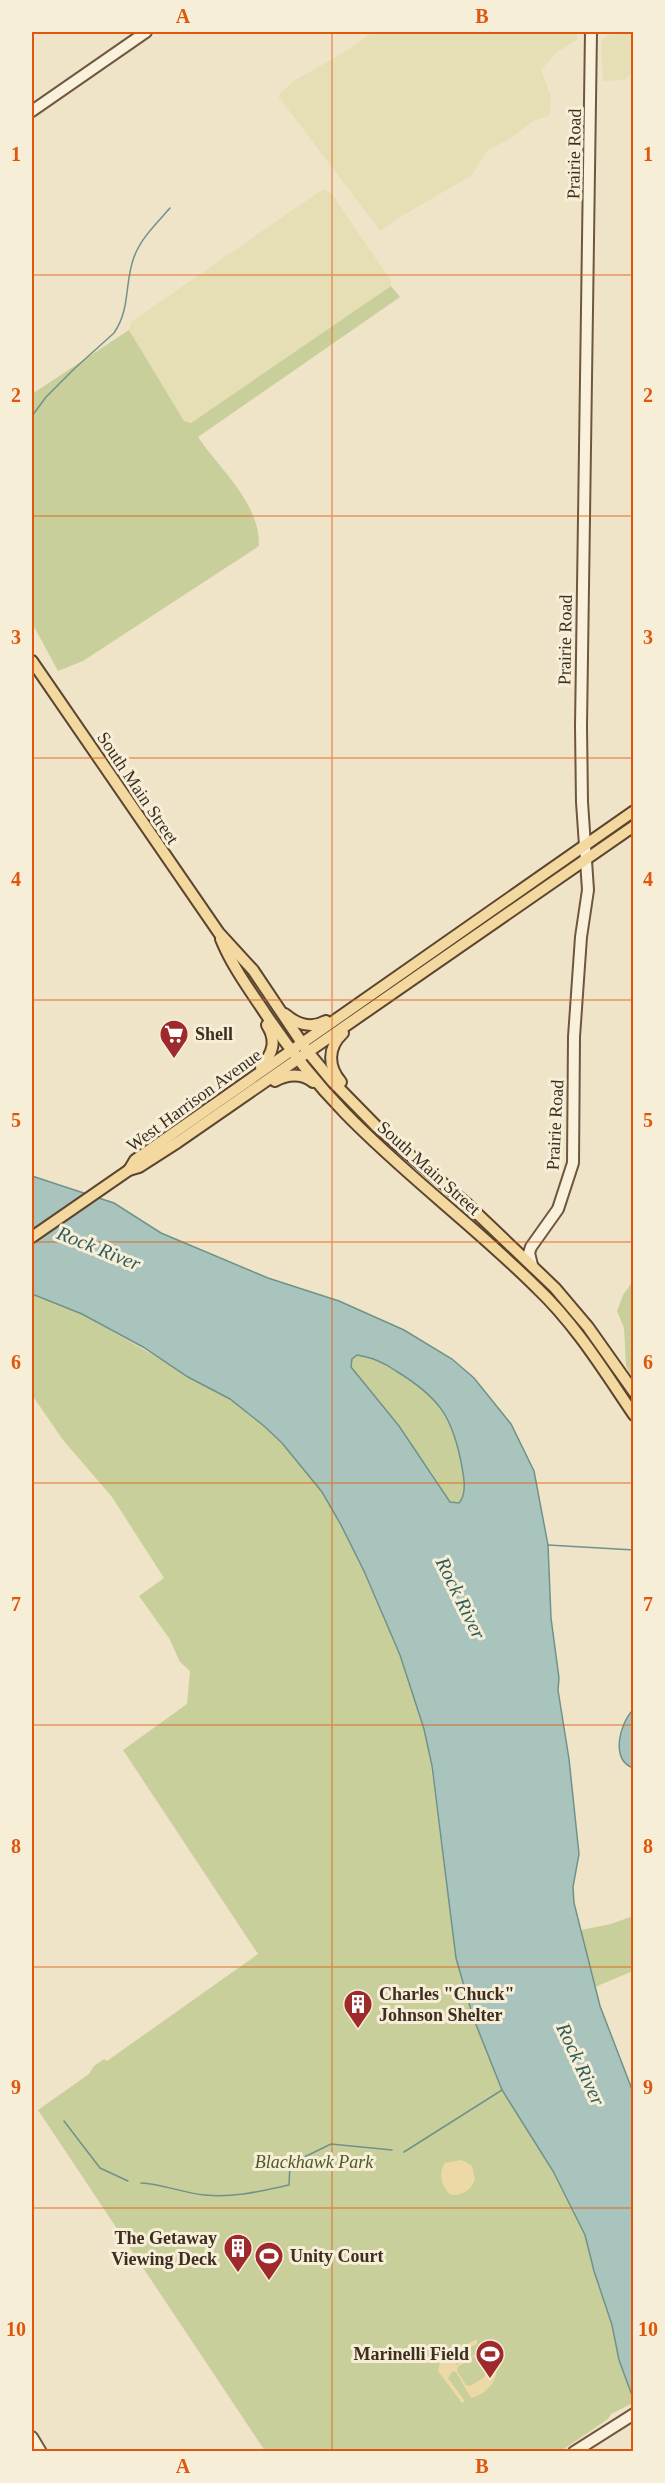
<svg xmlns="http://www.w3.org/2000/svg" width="665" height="2483" viewBox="0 0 665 2483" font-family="Georgia,serif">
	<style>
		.farmland { fill: #e6deb5 }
		.green { fill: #c9cf9b }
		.sand { fill: #ecd9a5; fill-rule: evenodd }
		.water { fill: #a9c4bc; stroke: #6f938a; stroke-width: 1.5; fill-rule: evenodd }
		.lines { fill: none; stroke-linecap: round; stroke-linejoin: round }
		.stream { stroke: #6f938a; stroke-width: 1.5 }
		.secondary-casing { stroke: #6f573f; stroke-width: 14 }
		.primary-casing { stroke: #5b4430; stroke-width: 14 }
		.secondary { stroke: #faf1dc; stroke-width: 10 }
		.primary { stroke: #f3d9a0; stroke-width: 10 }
		.grid { fill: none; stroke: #df570d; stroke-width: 1.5; stroke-opacity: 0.55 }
		.labels { text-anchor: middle; stroke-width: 6; stroke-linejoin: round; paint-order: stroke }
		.street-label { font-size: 18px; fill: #3d2e20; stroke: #f7eed8 }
		.poi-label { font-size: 18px; font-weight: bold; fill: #3d2e20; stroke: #f7eed8; text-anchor: start }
		.park-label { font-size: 18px; font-style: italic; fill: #4d5a26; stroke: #f7eed8 }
		.water-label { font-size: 20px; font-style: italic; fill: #2f5d5a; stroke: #f7eed8 }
		.neatline { fill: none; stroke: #df570d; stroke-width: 2 }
		.grid-label { font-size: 20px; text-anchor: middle; font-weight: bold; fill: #df570d }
	</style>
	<rect width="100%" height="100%" fill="#f0e4c8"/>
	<!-- farmland -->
	<g class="farmland">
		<path d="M 373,32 L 577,32 L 578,39 L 556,53 L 541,70 L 551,97 L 549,116 L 533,121 L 509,139 L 487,151 L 472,175 L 397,219 L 380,231 L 278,96 L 292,82 L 341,54 Z"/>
		<path d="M 613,32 L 633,32 L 633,73 L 624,80 L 603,81 L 601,40 Z"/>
		<path d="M 323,189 L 332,194 L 391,281 L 391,286 L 191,423 L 184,421 L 129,330 L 131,322 Z"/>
	</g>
	<!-- green -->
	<g class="green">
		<path d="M 391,286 L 400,297 L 198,437 C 221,471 260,503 259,546 L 83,661 L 58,671 L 32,623 L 32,394 L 129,330 L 184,421 L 191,423 Z"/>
		<path d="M 633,1281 L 633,1378 L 626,1366 L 624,1328 L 617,1311 L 623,1295 Z"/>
		<path d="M 32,1294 L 82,1314 L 230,1399 L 265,1426 L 282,1443 L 322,1492 L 340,1523 L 364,1571 L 400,1655 L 424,1729 L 431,1766 L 456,1958 L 473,2017 L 502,2090 L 553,2171 L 585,2235 L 594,2271 L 612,2325 L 619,2360 L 633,2398 L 633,2403 L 611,2414 L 608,2419 L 561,2451 L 265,2451 L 38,2110 L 89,2074 L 94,2066 L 104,2059 L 107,2061 L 258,1954 L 123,1750 L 187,1704 L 190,1671 L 180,1662 L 169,1638 L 139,1596 L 164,1578 L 112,1497 L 63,1440 L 32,1395 Z"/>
		<path d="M 357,1355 C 379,1359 381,1364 399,1373 C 437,1392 455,1427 462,1468 C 464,1478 467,1495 459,1503 L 450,1502 L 432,1473 L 351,1366 L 352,1359 Z"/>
		<path d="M 633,1916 L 633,1971 L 595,1987 L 581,1930 L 611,1924 Z"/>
	</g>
	<!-- sand -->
	<g class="sand">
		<path d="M 462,2160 L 472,2166 L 475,2179 C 470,2191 464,2195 451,2195 C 441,2187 438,2173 445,2163 Z"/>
		<path d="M 477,2339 L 477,2344 L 456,2354 L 456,2365 L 483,2350 C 508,2365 495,2392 471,2398 L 456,2372 L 453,2371 L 448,2378 L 465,2401 L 462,2403 L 438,2371 L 441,2358 ZM 472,2357 L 477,2359 L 486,2374 L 483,2378 L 470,2386 L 466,2385 L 457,2371 L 458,2367 Z"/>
	</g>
	<!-- water -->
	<g class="water">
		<path d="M 32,1176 L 114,1203 L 161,1233 L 268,1278 L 339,1301 L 404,1330 L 452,1359 L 474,1378 L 511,1424 L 534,1471 L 548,1545 L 551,1618 L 559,1678 L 558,1690 L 569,1759 L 579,1854 L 573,1887 L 574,1903 L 600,2006 L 633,2092 L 633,2398 L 619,2360 L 612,2325 L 594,2271 L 585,2235 L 553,2171 L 502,2090 L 473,2017 L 456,1958 L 432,1766 L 424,1729 L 400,1655 L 364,1571 L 340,1523 L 322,1492 L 282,1443 L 264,1426 L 230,1399 L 188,1377 L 143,1347 L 82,1314 L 32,1294 ZM 357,1355 C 373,1358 383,1362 396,1371 C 439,1397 453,1417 462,1467 C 464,1478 467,1494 459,1503 L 450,1502 L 399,1426 L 351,1367 L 352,1359 Z"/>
		<path d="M 633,1710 L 634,1768 L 633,1768 C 610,1759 620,1723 633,1710 Z"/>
	</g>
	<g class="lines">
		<!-- stream -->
		<g class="stream">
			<path d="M 32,416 L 46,397 L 74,369 L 114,333 C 131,308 124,284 134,257 C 141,238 157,223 170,208"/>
			<path d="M 548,1545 L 634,1550"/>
			<path d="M 64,2121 L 100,2168 L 128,2181"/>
			<path d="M 404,2152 L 502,2090"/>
			<path d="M 141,2183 C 163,2184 183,2193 205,2195 C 234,2198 261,2191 289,2185 L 290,2164 L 331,2144 L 392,2150"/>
		</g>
		<!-- secondary casing -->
		<g class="secondary-casing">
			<g id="secondary">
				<path d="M 32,111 L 146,32"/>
				<path d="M 532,1265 L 529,1253 L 531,1247 L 558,1209 L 573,1163 L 574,1037 L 581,937 L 588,890 L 582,802 L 581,726 L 591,32"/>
				<path d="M 32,2437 L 41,2452"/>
				<path d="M 574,2452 L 634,2414"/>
			</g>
		</g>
		<!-- primary casing -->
		<g class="primary-casing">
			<g id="primary">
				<path d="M 32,661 L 219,933 L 253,970 L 308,1052 L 332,1081 L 377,1127 L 466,1203 L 555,1288 L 588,1327 L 634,1392"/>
				<path d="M 221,939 C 232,966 249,989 265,1013 C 289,1049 315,1082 345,1113 C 405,1175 476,1227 537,1288 C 576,1325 604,1371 634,1415"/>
				<path d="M 285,1014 C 298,1025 311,1029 326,1021"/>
				<path d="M 261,1067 C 273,1053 277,1041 267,1025"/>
				<path d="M 275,1081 C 287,1074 302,1073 313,1082"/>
				<path d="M 341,1082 C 328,1067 327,1048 343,1033"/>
				<path d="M 129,1170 L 135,1160 L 634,811"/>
				<path d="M 32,1237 L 129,1170 L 139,1167 L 178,1142 L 634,826"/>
			</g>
		</g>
		<!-- secondary -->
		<use href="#secondary" class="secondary"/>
		<!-- primary -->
		<use href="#primary" class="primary"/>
	</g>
	<!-- grid -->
	<path class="grid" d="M 332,32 L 332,2452M 32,275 L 634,275M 32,516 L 634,516M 32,758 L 634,758M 32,1000 L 634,1000M 32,1242 L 634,1242M 32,1483 L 634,1483M 32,1725 L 634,1725M 32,1967 L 634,1967M 32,2208 L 634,2208"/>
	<!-- icons -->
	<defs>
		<g id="supermarket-pin" transform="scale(1.5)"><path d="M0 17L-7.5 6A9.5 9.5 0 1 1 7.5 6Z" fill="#9e2a2b" stroke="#f7eed8"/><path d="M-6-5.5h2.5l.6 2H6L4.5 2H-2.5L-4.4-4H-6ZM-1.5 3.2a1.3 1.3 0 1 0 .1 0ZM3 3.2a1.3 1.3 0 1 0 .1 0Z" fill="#fff"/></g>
		<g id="building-pin" transform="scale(1.5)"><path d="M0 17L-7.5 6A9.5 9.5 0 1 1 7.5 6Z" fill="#9e2a2b" stroke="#f7eed8"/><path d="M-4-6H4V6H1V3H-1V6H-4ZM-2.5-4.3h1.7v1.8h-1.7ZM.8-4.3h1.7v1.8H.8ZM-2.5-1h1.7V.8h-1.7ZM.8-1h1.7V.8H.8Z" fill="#fff"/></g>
		<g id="stadium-pin" transform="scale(1.5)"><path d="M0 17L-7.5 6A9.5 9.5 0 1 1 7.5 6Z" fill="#9e2a2b" stroke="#f7eed8"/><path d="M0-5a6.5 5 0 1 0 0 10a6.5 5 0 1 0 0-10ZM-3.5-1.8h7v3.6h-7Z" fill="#fff"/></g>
	</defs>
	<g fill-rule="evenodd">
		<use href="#supermarket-pin" x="174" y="1034"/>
		<use href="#building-pin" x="358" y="2004"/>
		<use href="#building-pin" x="238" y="2248"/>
		<use href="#stadium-pin" x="269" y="2256"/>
		<use href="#stadium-pin" x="490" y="2354"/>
	</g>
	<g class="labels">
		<!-- street labels -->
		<g class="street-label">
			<text transform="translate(574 154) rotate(-89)" y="6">Prairie Road</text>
			<text transform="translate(565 640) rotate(-89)" y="6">Prairie Road</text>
			<text transform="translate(138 788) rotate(56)" y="6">South Main Street</text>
			<text transform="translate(194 1100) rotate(-36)" y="6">West Harrison Avenue</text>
			<text transform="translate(555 1125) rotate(-87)" y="6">Prairie Road</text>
			<text transform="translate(429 1168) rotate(42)" y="6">South Main Street</text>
		</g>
		<!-- poi labels -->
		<g class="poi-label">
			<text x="195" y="1040">Shell</text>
			<text x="379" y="2000">Charles "Chuck"<tspan x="379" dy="21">Johnson Shelter</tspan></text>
			<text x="217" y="2244" text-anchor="end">The Getaway<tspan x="217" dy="21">Viewing Deck</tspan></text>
			<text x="290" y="2262">Unity Court</text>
			<text x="469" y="2360" text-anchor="end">Marinelli Field</text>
		</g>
		<!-- park labels -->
		<g class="park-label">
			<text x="314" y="2168">Blackhawk Park</text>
		</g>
		<!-- water labels -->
		<g class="water-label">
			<text transform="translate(99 1248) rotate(22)" y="7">Rock River</text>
			<text transform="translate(461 1598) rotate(64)" y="7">Rock River</text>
			<text transform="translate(581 2064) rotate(65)" y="7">Rock River</text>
		</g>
	</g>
	<!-- border -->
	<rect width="665" height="2483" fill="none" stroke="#f7eed8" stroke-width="66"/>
	<rect x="33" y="33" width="599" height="2417" class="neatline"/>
	<g class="grid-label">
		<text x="183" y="23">A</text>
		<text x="482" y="23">B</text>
		<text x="16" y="161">1</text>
		<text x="648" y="161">1</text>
		<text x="16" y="402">2</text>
		<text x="648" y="402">2</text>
		<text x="16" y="644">3</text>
		<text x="648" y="644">3</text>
		<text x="16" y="886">4</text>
		<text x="648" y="886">4</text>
		<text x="16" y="1127">5</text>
		<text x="648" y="1127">5</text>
		<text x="16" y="1369">6</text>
		<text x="648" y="1369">6</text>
		<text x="16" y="1611">7</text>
		<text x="648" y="1611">7</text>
		<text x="16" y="1853">8</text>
		<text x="648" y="1853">8</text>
		<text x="16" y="2094">9</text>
		<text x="648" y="2094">9</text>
		<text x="16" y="2336">10</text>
		<text x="648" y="2336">10</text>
		<text x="183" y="2473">A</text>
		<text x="482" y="2473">B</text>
	</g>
</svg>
